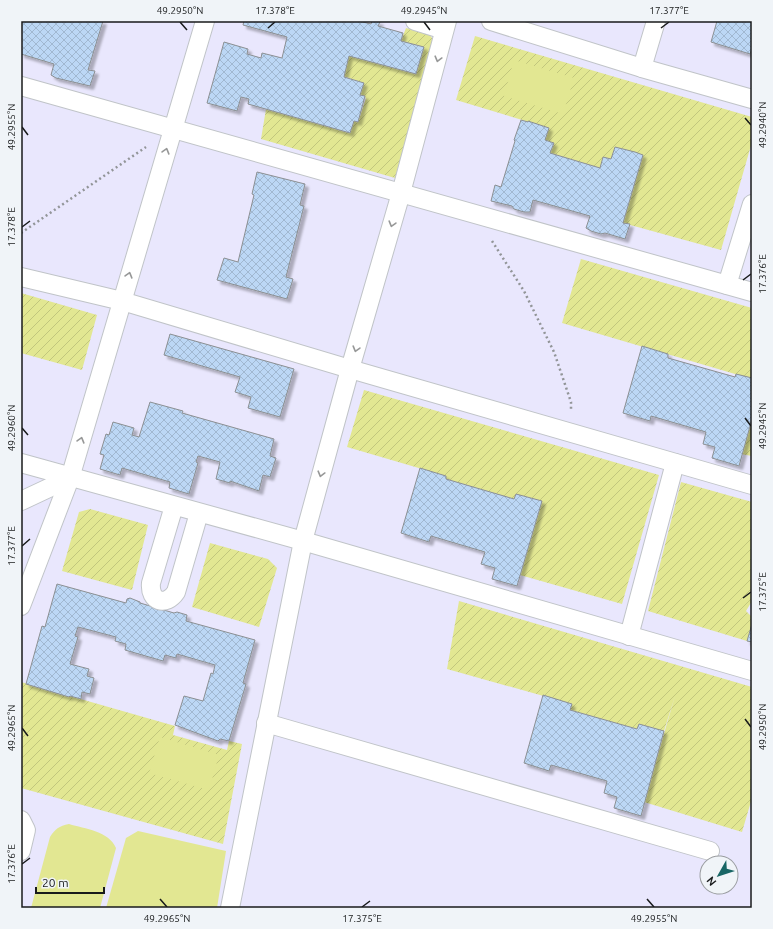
<svg xmlns="http://www.w3.org/2000/svg" width="773" height="929" viewBox="0 0 773 929" font-family="Ubuntu,sans-serif">
	<style>
		.medical { fill: #e9e7fd; fill-rule: evenodd }
		.garden { fill: url(#garden-furrows) }
		.pitch { fill: #e2e792 }
		.building { fill: url(#building-cross-hatch); stroke: #8b8f92; filter: url(#shadow) }
		.lines { fill: none; stroke-linecap: round; stroke-linejoin: round }
		.pedestrian-casing { stroke: #c0c4c8; stroke-width: 20 }
		.path { stroke: #929598; stroke-width: 2.5; stroke-dasharray: 2 3; stroke-linecap: butt }
		.pedestrian { stroke: #fff; stroke-width: 18 }
		.oneway { stroke: #979898 }
		.ticks { fill: none; stroke: #181a1b; stroke-width: 1.5 }
		.neatline { fill: none; stroke: #181a1b; stroke-width: 1.5 }
		.ticks-label { font-size: 10px; text-anchor: middle; fill: #181a1b }
	</style>
	<defs>
		<pattern id="garden-furrows" width="10" height="10" patternUnits="userSpaceOnUse"><rect width="10" height="10" fill="#e2e792"/><path d="M-1 1l2-2M0 10L10 0M9 11l2-2" fill="none" stroke="#c1c67d"/></pattern>
		<pattern id="building-cross-hatch" width="8" height="8" patternUnits="userSpaceOnUse"><rect width="8" height="8" fill="#bcd7f5"/><path d="M0 0l8 8M0 8l8-8" fill="none" stroke="#a1b8d1"/></pattern>
		<filter id="shadow"><feDropShadow dx="3.5" dy="3.5" stdDeviation="1" flood-color="#0004"/></filter>
	</defs>
	<rect width="100%" height="100%" fill="#f0f4f8"/>
	<!-- medical -->
	<path class="medical" d="M 21,21 L 752,21 L 752,896 L 749,908 L 21,908 ZM 707,863 L 731,863 L 731,887 L 707,887 Z"/>
	<!-- garden -->
	<g class="garden">
		<path d="M 406,28 L 429,34 L 432,38 L 433,45 L 395,178 L 261,139 L 266,109 L 350,133 L 354,121 L 358,122 L 366,98 L 360,95 L 364,83 L 343,76 L 349,54 L 416,74 L 424,47 L 401,41 Z"/>
		<path d="M 475,36 L 752,117 L 752,142 L 721,250 L 623,223 L 642,155 L 615,147 L 611,159 L 603,157 L 600,168 L 550,153 L 554,144 L 545,140 L 549,128 L 456,100 Z"/>
		<path d="M 581,259 L 752,308 L 752,379 L 562,323 Z"/>
		<path d="M 21,293 L 97,315 L 82,370 L 21,353 Z"/>
		<path d="M 364,390 L 659,475 L 622,604 L 520,575 L 542,501 L 516,494 L 514,499 L 446,479 L 446,476 L 347,447 Z"/>
		<path d="M 752,418 L 752,456 L 741,454 Z"/>
		<path d="M 681,482 L 752,502 L 752,601 L 746,611 L 752,617 L 752,624 L 747,641 L 648,611 Z"/>
		<path d="M 90,509 L 148,525 L 132,590 L 62,571 L 79,512 Z"/>
		<path d="M 210,543 L 268,559 L 277,568 L 259,627 L 192,607 Z"/>
		<path d="M 459,601 L 752,687 L 752,798 L 742,832 L 644,802 L 675,696 L 664,731 L 639,724 L 637,729 L 570,710 L 572,704 L 447,669 Z"/>
		<path d="M 21,682 L 175,726 L 173,735 L 227,750 L 229,741 L 242,744 L 223,844 L 21,788 Z"/>
	</g>
	<!-- pitch -->
	<g class="pitch">
		<path d="M 514,60 L 574,78 L 563,114 L 504,96 Z"/>
		<path d="M 160,737 L 219,755 L 209,790 L 149,773 Z"/>
		<path d="M 69,824 C 85,829 109,831 116,848 L 100,908 L 31,908 L 50,837 C 55,829 59,826 69,824 Z"/>
		<path d="M 138,831 L 226,851 L 217,908 L 106,908 L 126,838 Z"/>
	</g>
	<!-- building -->
	<g class="building">
		<path d="M 21,21 L 103,21 L 88,70 L 95,71 L 90,86 L 56,78 L 51,75 L 54,64 L 21,54 Z"/>
		<path d="M 244,21 L 359,21 L 371,24 L 372,21 L 376,21 L 380,22 L 378,26 L 403,33 L 401,41 L 424,47 L 416,74 L 349,56 L 344,77 L 364,83 L 360,95 L 365,96 L 358,122 L 354,121 L 350,133 L 248,104 L 249,99 L 241,97 L 237,111 L 207,103 L 224,42 L 248,49 L 247,54 L 261,58 L 262,53 L 282,58 L 287,37 L 243,25 Z"/>
		<path d="M 717,21 L 752,21 L 752,48 L 750,54 L 711,42 Z"/>
		<path d="M 521,120 L 528,122 L 528,121 L 549,128 L 545,140 L 554,143 L 550,153 L 600,168 L 603,157 L 611,159 L 615,147 L 635,152 L 643,155 L 623,223 L 630,224 L 625,239 L 605,233 L 601,234 L 591,231 L 586,228 L 590,216 L 533,200 L 530,212 L 524,212 L 514,209 L 512,206 L 491,201 L 495,185 L 501,187 L 515,141 L 514,140 Z"/>
		<path d="M 257,172 L 305,184 L 300,205 L 304,206 L 286,277 L 293,279 L 287,299 L 217,280 L 224,258 L 238,262 L 254,195 L 252,194 Z"/>
		<path d="M 170,334 L 294,369 L 280,417 L 248,408 L 251,397 L 235,392 L 240,377 L 164,355 Z"/>
		<path d="M 642,346 L 668,354 L 668,358 L 735,377 L 736,374 L 752,378 L 752,419 L 739,466 L 712,458 L 715,447 L 703,444 L 706,432 L 651,416 L 650,421 L 623,413 Z"/>
		<path d="M 150,402 L 183,411 L 182,413 L 274,439 L 270,456 L 276,458 L 270,477 L 263,475 L 259,491 L 230,481 L 230,483 L 216,479 L 220,462 L 198,456 L 196,462 L 198,463 L 189,494 L 169,488 L 170,482 L 122,468 L 120,475 L 100,469 L 104,455 L 100,454 L 106,434 L 109,435 L 113,422 L 134,428 L 132,435 L 139,437 Z"/>
		<path d="M 420,468 L 446,476 L 446,479 L 514,499 L 516,494 L 542,501 L 517,586 L 492,579 L 495,568 L 481,564 L 485,552 L 431,536 L 429,542 L 401,533 Z"/>
		<path d="M 57,584 L 126,603 L 127,599 L 130,598 L 140,602 L 140,603 L 174,613 L 177,612 L 187,615 L 186,621 L 255,640 L 243,683 L 246,684 L 229,741 L 220,739 L 218,741 L 175,725 L 184,696 L 203,701 L 211,673 L 213,674 L 215,665 L 177,654 L 176,658 L 165,655 L 163,661 L 125,650 L 126,644 L 115,641 L 116,637 L 78,627 L 75,636 L 78,637 L 70,664 L 89,669 L 87,676 L 94,678 L 90,694 L 82,692 L 81,699 L 70,696 L 69,697 L 26,684 L 42,626 L 45,627 Z"/>
		<path d="M 752,624 L 752,642 L 747,641 Z"/>
		<path d="M 543,695 L 572,704 L 570,710 L 637,729 L 639,724 L 664,731 L 641,816 L 614,808 L 617,797 L 604,793 L 607,781 L 551,765 L 549,771 L 524,763 Z"/>
	</g>
	<g class="lines">
		<!-- pedestrian casing -->
		<g class="pedestrian-casing">
			<g id="pedestrian">
				<path d="M 415,21 L 444,30"/>
				<path d="M 491,21 L 642,68"/>
				<path d="M 656,21 L 642,68 L 752,99"/>
				<path d="M 21,86 L 752,292"/>
				<path d="M 21,277 L 122,301 L 350,369 L 752,485"/>
				<path d="M 727,285 L 752,204"/>
				<path d="M 21,463 L 303,541 L 752,671"/>
				<path d="M 21,501 L 70,478"/>
				<path d="M 174,506 L 151,583 C 149,602 166,607 176,592 L 199,513"/>
				<path d="M 21,606 L 70,478 L 205,21"/>
				<path d="M 629,636 L 675,463"/>
				<path d="M 266,723 L 710,851"/>
				<path d="M 21,820 L 26,830 L 21,851"/>
				<path d="M 230,908 L 303,541 L 350,369 L 401,193 L 447,21"/>
			</g>
		</g>
		<!-- path -->
		<g class="path">
			<path d="M 21,233 L 146,147"/>
			<path d="M 492,241 L 524,291 L 554,352 L 571,402 L 571,411"/>
		</g>
		<!-- pedestrian -->
		<use href="#pedestrian" class="pedestrian"/>
	</g>
	<!-- one-way arrows -->
	<defs><path id="oneway-chevron" d="M-2-3.5L2.5 0L-2 3.5" fill="none" stroke-width="1.6" stroke-linecap="round" stroke-linejoin="round"/></defs>
	<g class="oneway">
		<use href="#oneway-chevron" transform="translate(438 59) rotate(105)"/>
		<use href="#oneway-chevron" transform="translate(166 151) rotate(-74)"/>
		<use href="#oneway-chevron" transform="translate(392 224) rotate(106)"/>
		<use href="#oneway-chevron" transform="translate(129 275) rotate(-74)"/>
		<use href="#oneway-chevron" transform="translate(356 349) rotate(106)"/>
		<use href="#oneway-chevron" transform="translate(81 440) rotate(-74)"/>
		<use href="#oneway-chevron" transform="translate(321 474) rotate(105)"/>
	</g>
	<!-- ticks -->
	<path class="ticks" d="M 180,22 L 187,30M 424,22 L 430,30M 268,28 L 275,22M 661,28 L 669,22M 745,118 L 751,125M 22,127 L 28,135M 22,227 L 30,221M 743,280 L 751,274M 745,418 L 751,426M 22,428 L 28,435M 22,546 L 30,539M 743,598 L 751,592M 745,719 L 751,727M 22,728 L 28,736M 22,864 L 30,858M 160,899 L 167,907M 647,899 L 654,907M 362,907 L 370,901"/>
	<!-- border -->
	<rect width="773" height="929" fill="none" stroke="#f0f4f8" stroke-width="44"/>
	<!-- north arrow -->
	<g transform="translate(719 875) rotate(231)"><circle r="19" fill="#f0f4f8" stroke="#9a9da0"/>
	<path d="M0-3L7 15L0 10L-7 15Z" fill="#186665"/>
	<text y="-6" font-size="11" font-weight="bold" text-anchor="middle" fill="#181a1b">N</text>
	</g>
	<!-- scale -->
	<path d="M36 887v6h68v-6" fill="none" stroke="#181a1b" stroke-width="2"/>
	<text x="42" y="887" font-size="12" fill="#181a1b" stroke="#f0f4f8" stroke-width="3" paint-order="stroke">20 m</text>
	<rect x="22" y="22" width="729" height="885" class="neatline"/>
	<g class="ticks-label">
		<text x="180" y="14">49.2950°N</text>
		<text x="275" y="14">17.378°E</text>
		<text x="424" y="14">49.2945°N</text>
		<text x="669" y="14">17.377°E</text>
		<text transform="translate(762 125) rotate(-90)" y="4">49.2940°N</text>
		<text transform="translate(11 127) rotate(-90)" y="4">49.2955°N</text>
		<text transform="translate(11 227) rotate(-90)" y="4">17.378°E</text>
		<text transform="translate(762 274) rotate(-90)" y="4">17.376°E</text>
		<text transform="translate(762 426) rotate(-90)" y="4">49.2945°N</text>
		<text transform="translate(11 428) rotate(-90)" y="4">49.2960°N</text>
		<text transform="translate(11 546) rotate(-90)" y="4">17.377°E</text>
		<text transform="translate(762 592) rotate(-90)" y="4">17.375°E</text>
		<text transform="translate(762 727) rotate(-90)" y="4">49.2950°N</text>
		<text transform="translate(11 728) rotate(-90)" y="4">49.2965°N</text>
		<text transform="translate(11 864) rotate(-90)" y="4">17.376°E</text>
		<text x="167" y="922">49.2965°N</text>
		<text x="362" y="922">17.375°E</text>
		<text x="654" y="922">49.2955°N</text>
	</g>
</svg>
